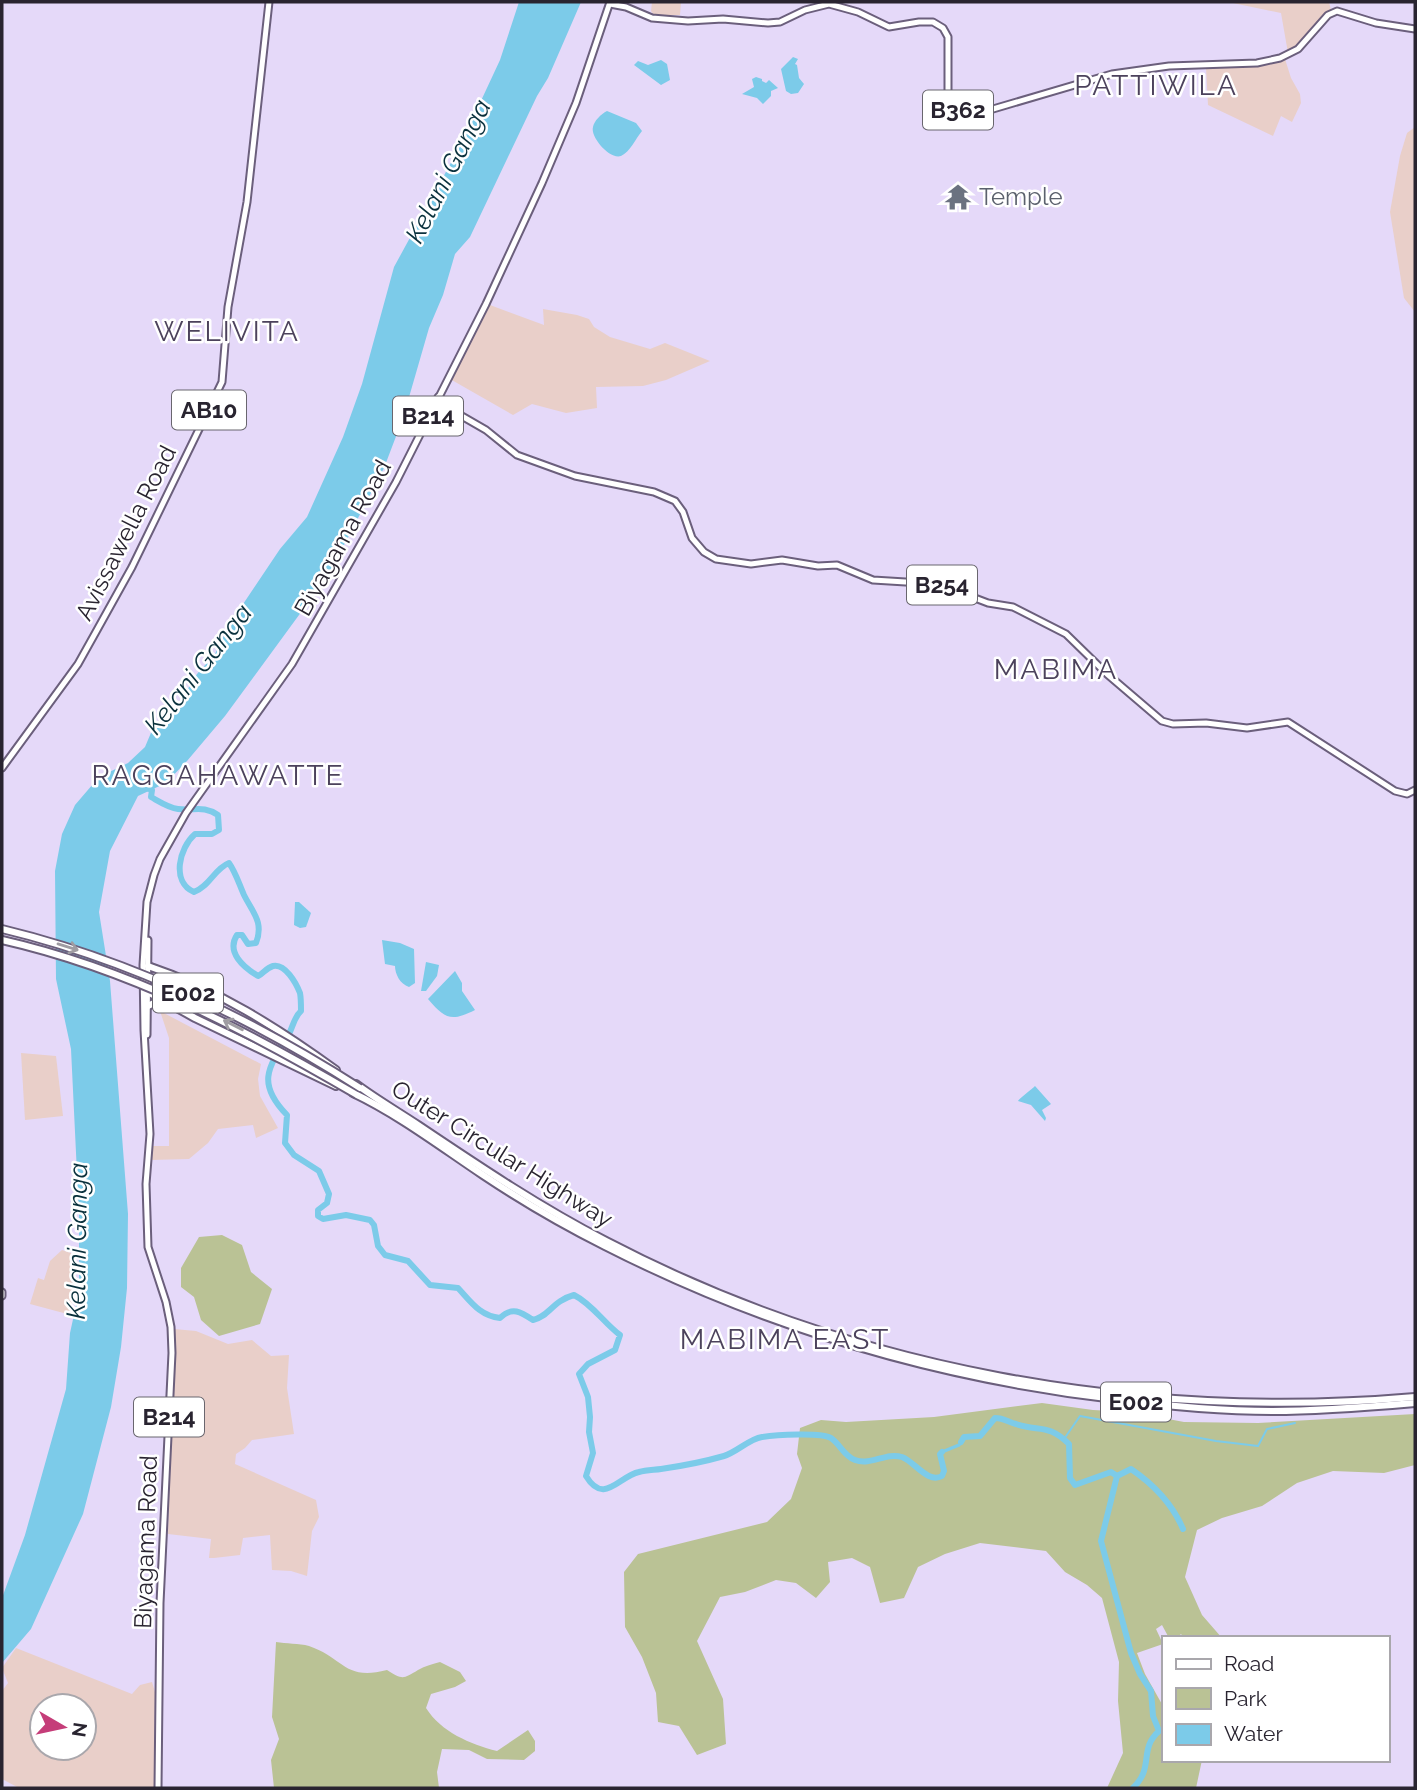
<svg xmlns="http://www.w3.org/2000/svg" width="1417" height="1790" viewBox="0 0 1417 1790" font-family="Raleway,sans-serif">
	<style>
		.industrial { fill: #e9cfc9; fill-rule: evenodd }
		.green { fill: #bac295 }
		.water { fill: #7ccbe9 }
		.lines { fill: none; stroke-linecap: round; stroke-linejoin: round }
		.stream { stroke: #7ccbe9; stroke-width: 2 }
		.canal { stroke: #7ccbe9; stroke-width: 3.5 }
		.river { stroke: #7ccbe9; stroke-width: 6 }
		.major-casing { stroke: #6b5f7c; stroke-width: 9 }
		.highway-casing { stroke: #6b5f7c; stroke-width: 10 }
		.major { stroke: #fff; stroke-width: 5 }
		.highway { stroke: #fff; stroke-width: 6 }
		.highway-bridge-casing { stroke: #6b5f7c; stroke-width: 10; stroke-linecap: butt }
		.highway-bridge { stroke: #fff; stroke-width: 6 }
		.oneway { stroke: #9f9ca2 }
		.labels { text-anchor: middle; stroke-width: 5; stroke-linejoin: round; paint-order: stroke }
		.shield { fill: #fff; stroke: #69666e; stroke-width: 2 }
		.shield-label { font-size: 23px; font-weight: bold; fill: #292430 }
		.worship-label { font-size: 24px; fill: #5b616d; stroke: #fff; text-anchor: start }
		.street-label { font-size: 24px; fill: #292430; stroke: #fff }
		.water-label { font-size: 26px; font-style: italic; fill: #0a313d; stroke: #fff }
		.quarter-label { font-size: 28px; letter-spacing: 2px; fill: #4c425c; stroke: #fff }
	</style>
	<rect width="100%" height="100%" fill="#e5d9f9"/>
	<!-- industrial -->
	<g class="industrial">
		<path d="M 652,2 L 681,2 L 680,15 L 654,15 L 651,11 Z"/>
		<path d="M 1228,2 L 1329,2 L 1331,10 L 1306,38 L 1288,53 L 1281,13 Z"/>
		<path d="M 1285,59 L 1291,78 L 1300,94 L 1301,103 L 1292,122 L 1281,116 L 1273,136 L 1208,105 L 1206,68 L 1256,66 Z"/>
		<path d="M 1415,127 L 1415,312 L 1404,298 L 1390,212 L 1400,156 L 1407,133 Z"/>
		<path d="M 490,305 L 544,325 L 543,309 L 577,315 L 589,319 L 594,327 L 610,337 L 650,349 L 665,343 L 710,361 L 666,380 L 643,386 L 596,387 L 597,408 L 566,413 L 532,404 L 513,415 L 450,379 Z"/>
		<path d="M 160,1011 L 261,1064 L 258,1079 L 260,1096 L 278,1128 L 256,1138 L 253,1125 L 218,1129 L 208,1143 L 189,1159 L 151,1160 L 151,1146 L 169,1146 L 169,1038 Z"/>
		<path d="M 21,1053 L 56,1056 L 63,1116 L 25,1120 Z"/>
		<path d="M 62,1250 L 71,1253 L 76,1265 L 71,1315 L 30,1304 L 38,1278 L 44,1280 L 50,1261 Z"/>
		<path d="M 174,1329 L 196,1331 L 228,1344 L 252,1340 L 271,1356 L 289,1355 L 287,1388 L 294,1434 L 252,1440 L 245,1448 L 236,1454 L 235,1464 L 316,1500 L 319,1517 L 312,1531 L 307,1576 L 291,1571 L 272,1570 L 270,1535 L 243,1538 L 240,1555 L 214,1558 L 209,1558 L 211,1539 L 168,1534 Z"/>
		<path d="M 16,1648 L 132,1694 L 140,1685 L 152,1682 L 155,1692 L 154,1788 L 19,1788 L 2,1779 L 2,1691 L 8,1683 L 2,1668 ZM 84,1706 L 84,1748 L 42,1748 L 42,1706 Z"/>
	</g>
	<!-- green -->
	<g class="green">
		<path d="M 222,1235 L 242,1245 L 251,1272 L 272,1289 L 260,1324 L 219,1336 L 201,1320 L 194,1297 L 181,1287 L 181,1268 L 199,1237 Z"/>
		<path d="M 1042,1403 L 1093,1410 L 1131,1412 L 1184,1422 L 1258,1423 L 1415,1414 L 1415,1465 L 1384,1473 L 1333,1471 L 1297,1483 L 1262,1506 L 1222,1518 L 1197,1530 L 1185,1577 L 1202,1615 L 1222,1638 L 1184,1638 L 1181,1634 L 1177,1638 L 1169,1638 L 1162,1625 L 1156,1629 L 1163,1644 L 1137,1653 L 1145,1674 L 1163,1706 L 1163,1760 L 1202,1760 L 1196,1788 L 1107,1788 L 1123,1753 L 1118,1701 L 1119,1662 L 1102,1598 L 1087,1585 L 1065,1572 L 1046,1551 L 980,1543 L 945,1554 L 918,1567 L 904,1598 L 880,1603 L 870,1567 L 852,1558 L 828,1562 L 830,1582 L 816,1598 L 796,1583 L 776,1580 L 745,1592 L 720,1597 L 697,1641 L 723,1699 L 726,1744 L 697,1755 L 679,1726 L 658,1722 L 656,1693 L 642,1657 L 625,1627 L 624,1572 L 638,1554 L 767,1522 L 791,1499 L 802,1468 L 797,1454 L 800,1428 L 821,1420 L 846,1422 L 934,1417 Z"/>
		<path d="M 276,1642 C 286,1644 299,1643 309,1646 C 344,1658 344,1681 387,1670 C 403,1680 403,1679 418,1670 C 425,1666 433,1664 440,1662 L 460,1672 L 466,1681 L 455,1687 L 431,1694 L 426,1708 C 441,1732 470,1744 497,1751 L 528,1730 L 535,1741 L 535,1751 L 524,1760 L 487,1759 L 469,1750 L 442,1749 L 437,1772 L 439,1788 L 274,1788 L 271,1760 L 279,1739 L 272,1717 Z"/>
	</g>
	<!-- water -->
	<g class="water">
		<path d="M 519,2 L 581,2 L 548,78 L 537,96 L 470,237 L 455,254 L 443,295 L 429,328 L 403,418 L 384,468 L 329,574 L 225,716 L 187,761 L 166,783 L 138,796 L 110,851 L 99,912 L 110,981 L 128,1214 L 127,1288 L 121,1347 L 111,1407 L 83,1514 L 31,1629 L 2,1663 L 2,1598 L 25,1535 L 66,1389 L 70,1333 L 79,1292 L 79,1215 L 71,1049 L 56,979 L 55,871 L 62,834 L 75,805 L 99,777 L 128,763 L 145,747 L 153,728 L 178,705 L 197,674 L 215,654 L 229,625 L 280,549 L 307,517 L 343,437 L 362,384 L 394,267 L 459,148 L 500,60 Z"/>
		<path d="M 793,57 L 798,59 L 795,64 L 797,65 L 799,78 L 804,84 L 798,93 L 791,94 L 786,91 L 781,69 Z"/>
		<path d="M 661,60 L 667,64 L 670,80 L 661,85 L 634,65 L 638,61 L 648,65 Z"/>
		<path d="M 756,77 L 762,79 L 762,81 L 766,83 L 769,80 L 778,88 L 771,91 L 771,96 L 763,104 L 757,98 L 742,94 L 754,87 L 752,79 Z"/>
		<path d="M 607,111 L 636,123 L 642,131 C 636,138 630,152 621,156 C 610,160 590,137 593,127 C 594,121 601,114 607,111 Z"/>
		<path d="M 295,902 L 299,902 L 311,913 L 306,927 L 300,928 L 294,925 Z"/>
		<path d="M 382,940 L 400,943 L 414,949 L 415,983 L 409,987 C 400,984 395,974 395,966 L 385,964 Z"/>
		<path d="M 426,962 L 439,965 L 437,976 L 426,991 L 421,991 Z"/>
		<path d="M 455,971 L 462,983 L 462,991 L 475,1010 C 451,1022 445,1019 428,999 Z"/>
		<path d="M 1035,1086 L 1051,1104 L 1042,1110 L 1046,1118 L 1045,1121 L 1031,1105 L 1018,1101 C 1020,1098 1032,1089 1035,1086 Z"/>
	</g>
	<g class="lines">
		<!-- stream -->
		<path class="stream" d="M 1064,1439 L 1080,1416 L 1216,1441 L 1258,1446 L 1267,1429 L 1295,1423"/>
		<!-- canal -->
		<path class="canal" d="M 942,1452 L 959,1445"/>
		<!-- river -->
		<g class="river">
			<path d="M 146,788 L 152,790 L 151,797 C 160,802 169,808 178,809 C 195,811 203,805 218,815 L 219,830 L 212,834 L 195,834 C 179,848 171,882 194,892 C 210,886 214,869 229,863 C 236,873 239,884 244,895 C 253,913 264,922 256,943 L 248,944 L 242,935 L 237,935 C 226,952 243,967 258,976 C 264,973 266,968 273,966 C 285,963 296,983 300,993 C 301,998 301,1006 301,1011 C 294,1017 293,1027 288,1036 C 267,1069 257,1084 287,1115 L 285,1143 L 294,1155 L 319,1171 L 329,1194 L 327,1203 L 318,1210 L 318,1216 L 323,1219 L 346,1215 L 370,1220 L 374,1225 L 378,1246 L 385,1255 L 408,1261 L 430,1285 L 458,1288 C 471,1302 480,1316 500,1318 C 512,1306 521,1312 533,1320 C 550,1316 552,1301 574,1295 C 592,1304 604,1323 620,1335 L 615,1350 L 588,1364 L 579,1374 L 588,1397 L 590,1417 L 589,1432 L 593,1453 L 586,1476 C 604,1506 619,1476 639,1472 C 646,1470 654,1470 661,1469 C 682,1466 703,1462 724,1456 C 737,1452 749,1439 762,1437 C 775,1435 821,1432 831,1438 C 840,1444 844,1456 855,1460 C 871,1466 886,1452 902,1457 C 915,1462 928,1484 942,1476 L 944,1471 L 940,1454 L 942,1452"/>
			<path d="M 961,1442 L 964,1437 L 980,1436 L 995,1418 C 1004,1418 1008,1422 1016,1424 C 1039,1432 1048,1423 1069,1444 L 1070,1478 L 1075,1485 L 1111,1472 L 1117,1476 L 1101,1541 L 1131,1653 L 1140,1674 L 1151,1691 L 1153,1716 L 1159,1731 C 1138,1750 1155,1767 1133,1788"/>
			<path d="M 1117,1476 L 1131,1469 C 1153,1484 1172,1503 1183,1529"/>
		</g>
		<!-- major casing -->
		<g class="major-casing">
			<g id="major">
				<path d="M 610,4 L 626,7 L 652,18 L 688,21 L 723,19 L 768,23 L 780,22 L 805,10 L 829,4 L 858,12 L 889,27 L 919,22 L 933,22 L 943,28 L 948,37 L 948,96 L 958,110 L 968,113 L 993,109 L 1112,74 L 1169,66 L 1257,63 L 1280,58 L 1298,49 L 1328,15 L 1337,11 L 1376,23 L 1415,29"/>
				<path d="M 438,397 L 460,415 L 486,430 L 517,455 L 575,476 L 654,492 L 675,501 L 683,512 L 692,538 L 704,552 L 716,559 L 751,564 L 782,560 L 818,566 L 837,565 L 873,580 L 938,584 L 988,603 L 1013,607 L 1066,634 L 1107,674 L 1162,721 L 1173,724 L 1206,723 L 1247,728 L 1288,722 L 1395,791 L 1407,794 L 1415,790"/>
				<path d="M 2,768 L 78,664 L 97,630 L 132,567 L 222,382 L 228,307 L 247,202 L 269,2"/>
				<path d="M 147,1035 L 148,940"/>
				<path d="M 2,1292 L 2,1296"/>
				<path d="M 158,1788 L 160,1603 L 172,1353 L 171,1327 L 166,1302 L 148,1247 L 146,1184 L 150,1134 L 144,1030 L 143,965 L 147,902 L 154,875 L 160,859 L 186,813 L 292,664 L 396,482 L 486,304 L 542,183 L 576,103 L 610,2"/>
			</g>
		</g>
		<!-- highway casing -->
		<g class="highway-casing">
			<g id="highway">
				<path d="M 148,966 C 217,989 278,1028 336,1070"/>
				<path d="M 148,992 L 195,1018 L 336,1086"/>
				<path d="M 148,1006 L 154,1003 L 163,1002"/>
				<path d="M 356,1084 C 376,1099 397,1111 418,1125 C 479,1166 540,1207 606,1241 C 853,1370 1139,1421 1415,1397"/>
				<path d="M 353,1093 C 399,1115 441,1147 483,1175 C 522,1201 563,1225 605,1246 C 766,1328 936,1378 1114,1399 C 1167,1406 1220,1411 1273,1411 C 1321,1411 1368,1407 1415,1403"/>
			</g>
		</g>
		<!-- major -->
		<use href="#major" class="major"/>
		<!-- highway -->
		<use href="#highway" class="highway"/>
		<!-- highway-bridge casing -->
		<g class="highway-bridge-casing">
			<g id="highway-bridge">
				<path d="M 2,929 C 131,960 249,1017 360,1088"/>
				<path d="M 2,940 C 130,969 244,1029 357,1095"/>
			</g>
		</g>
		<!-- highway-bridge -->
		<use href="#highway-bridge" class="highway-bridge"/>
	</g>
	<!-- one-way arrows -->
	<defs><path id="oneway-shaft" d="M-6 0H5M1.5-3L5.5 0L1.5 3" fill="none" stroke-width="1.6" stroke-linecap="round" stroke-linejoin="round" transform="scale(1.75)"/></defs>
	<g class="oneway">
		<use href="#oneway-shaft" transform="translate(68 947) rotate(17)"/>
		<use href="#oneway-shaft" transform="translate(233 1025) rotate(-153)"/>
	</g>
	<!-- icons -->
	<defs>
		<g id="temple-bare" transform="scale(2.1)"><path d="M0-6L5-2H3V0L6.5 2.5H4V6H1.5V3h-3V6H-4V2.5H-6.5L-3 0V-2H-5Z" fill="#6b7280" stroke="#fff" stroke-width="2.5" paint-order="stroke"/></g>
	</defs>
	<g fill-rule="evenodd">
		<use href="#temple-bare" x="958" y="197"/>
	</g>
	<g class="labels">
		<!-- shield labels -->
		<g class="shield">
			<rect x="923" y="90.5" width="70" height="39" rx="5"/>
			<rect x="172" y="390.5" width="74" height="39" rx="5"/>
			<rect x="393" y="396.5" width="70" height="39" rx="5"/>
			<rect x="907" y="565.5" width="70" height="39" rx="5"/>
			<rect x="153" y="973.5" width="70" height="39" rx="5"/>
			<rect x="1101" y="1382.5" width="70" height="39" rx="5"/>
			<rect x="134" y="1397.5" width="70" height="39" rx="5"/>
		</g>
		<g class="shield-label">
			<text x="958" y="118">B362</text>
			<text x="209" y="418">AB10</text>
			<text x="428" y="424">B214</text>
			<text x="942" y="593">B254</text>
			<text x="188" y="1001">E002</text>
			<text x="1136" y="1410">E002</text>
			<text x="169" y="1425">B214</text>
		</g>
		<!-- worship labels -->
		<g class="worship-label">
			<text x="979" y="205">Temple</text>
		</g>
		<!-- street labels -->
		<g class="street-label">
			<text transform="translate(126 533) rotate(-63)" y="8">Avissawella Road</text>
			<text transform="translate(343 538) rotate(-61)" y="8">Biyagama Road</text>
			<text transform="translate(502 1154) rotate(32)" y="8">Outer Circular Highway</text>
			<text transform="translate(146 1542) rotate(-88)" y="8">Biyagama Road</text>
		</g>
		<!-- water labels -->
		<g class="water-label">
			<text transform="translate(448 171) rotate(-63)" y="9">Kelani Ganga</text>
			<text transform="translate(198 669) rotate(-52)" y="9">Kelani Ganga</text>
			<text transform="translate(77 1241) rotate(-89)" y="9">Kelani Ganga</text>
		</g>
		<!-- quarter labels -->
		<g class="quarter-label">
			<text x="1156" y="95">PATTIWILA</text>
			<text x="227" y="341">WELIVITA</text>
			<text x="1056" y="679">MABIMA</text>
			<text x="218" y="785">RAGGAHAWATTE</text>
			<text x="785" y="1349">MABIMA EAST</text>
		</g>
	</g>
	<!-- border -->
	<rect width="1417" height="1790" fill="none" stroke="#292430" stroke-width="7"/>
	<!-- legend -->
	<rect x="1162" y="1636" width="228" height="126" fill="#ffffff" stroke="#a9a7ac" stroke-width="2"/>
	<rect x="1176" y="1659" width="35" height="10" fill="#ffffff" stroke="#a9a7ac" stroke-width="2"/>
	<text x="1224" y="1671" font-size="21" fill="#292430">Road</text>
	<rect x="1176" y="1688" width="35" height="21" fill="#bac295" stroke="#a9a7ac" stroke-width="2"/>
	<text x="1224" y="1706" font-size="21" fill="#292430">Park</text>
	<rect x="1176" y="1724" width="35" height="21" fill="#7ccbe9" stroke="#a9a7ac" stroke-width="2"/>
	<text x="1224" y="1741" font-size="21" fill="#292430">Water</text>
	<!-- north arrow -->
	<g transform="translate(63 1727) rotate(99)"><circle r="33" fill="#ffffff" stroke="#a9a7ac" stroke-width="2"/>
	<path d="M0-5L12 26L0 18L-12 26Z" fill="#c53d79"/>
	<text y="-10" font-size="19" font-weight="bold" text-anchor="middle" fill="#292430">N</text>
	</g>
</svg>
